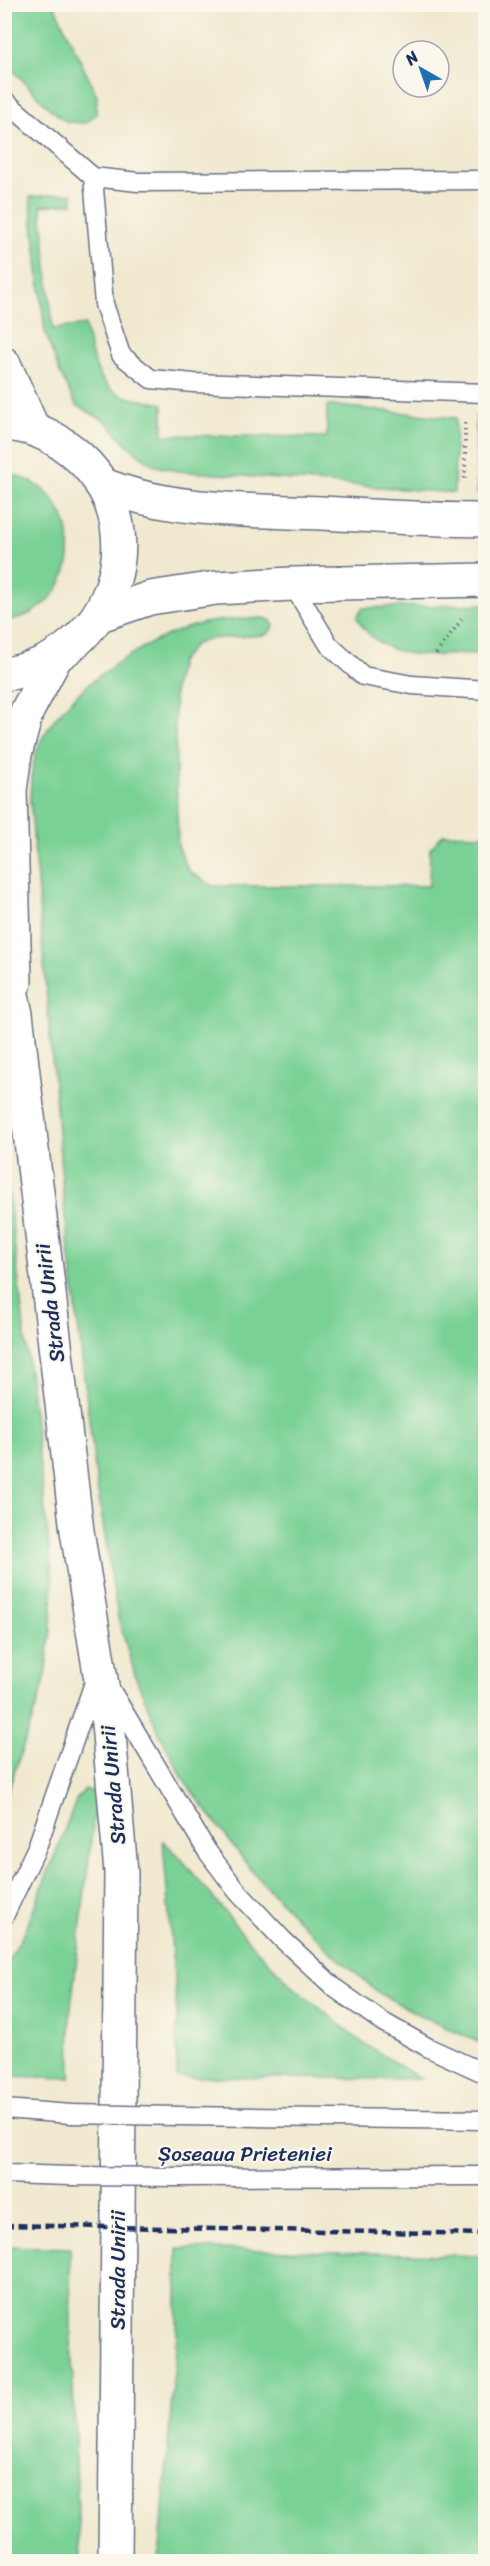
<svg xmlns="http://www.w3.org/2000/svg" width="490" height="2566" viewBox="0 0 490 2566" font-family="Sriracha,sans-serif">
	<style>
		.green { fill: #7ad195; stroke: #4a807a; stroke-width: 1.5 }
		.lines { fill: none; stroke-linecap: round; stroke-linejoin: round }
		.lane-casing { stroke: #667086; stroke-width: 21 }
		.secondary-casing { stroke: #667086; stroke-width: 36 }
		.highway-casing { stroke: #667086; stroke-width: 36 }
		.path { stroke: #667086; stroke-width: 4; stroke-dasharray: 1.5 4.5; stroke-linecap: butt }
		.lane { stroke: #fff; stroke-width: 18 }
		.secondary { stroke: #fff; stroke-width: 33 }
		.highway { stroke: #fff; stroke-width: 33 }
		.rail { stroke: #1b2f5e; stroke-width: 4.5; stroke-dasharray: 9 4.5; stroke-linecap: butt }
		.lane-bridge-casing { stroke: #667086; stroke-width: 21; stroke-linecap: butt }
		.lane-bridge { stroke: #fff; stroke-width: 18 }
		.labels { text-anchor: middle; stroke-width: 4.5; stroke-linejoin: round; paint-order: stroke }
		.street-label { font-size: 21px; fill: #1b2f5e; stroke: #fbf7ec }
	</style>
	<rect width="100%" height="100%" fill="#fbf7ec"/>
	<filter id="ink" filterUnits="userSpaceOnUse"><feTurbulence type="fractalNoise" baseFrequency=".0167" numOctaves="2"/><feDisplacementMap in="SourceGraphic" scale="12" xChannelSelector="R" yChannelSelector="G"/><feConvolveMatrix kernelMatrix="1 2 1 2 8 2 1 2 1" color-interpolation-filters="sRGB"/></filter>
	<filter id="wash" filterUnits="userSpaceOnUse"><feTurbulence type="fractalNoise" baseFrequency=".008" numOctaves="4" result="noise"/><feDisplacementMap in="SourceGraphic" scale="24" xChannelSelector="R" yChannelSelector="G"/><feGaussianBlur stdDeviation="1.35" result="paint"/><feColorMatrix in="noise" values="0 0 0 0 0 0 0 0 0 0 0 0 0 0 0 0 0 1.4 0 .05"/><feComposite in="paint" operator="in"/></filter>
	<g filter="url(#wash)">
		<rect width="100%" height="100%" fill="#f1e9cf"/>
		<!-- green -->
		<g class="green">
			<path d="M 5,4 L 54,5 L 97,96 L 96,114 L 86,123 L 67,122 L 51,110 L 5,62 Z"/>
			<path d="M 72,193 L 73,203 L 41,206 L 53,329 L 85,325 C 90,349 95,384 121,395 C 133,400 149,401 163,404 L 163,435 L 327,437 L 327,405 L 456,418 L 454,493 L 179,471 L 155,466 L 128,446 L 107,422 L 76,405 L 59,371 L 45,332 L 30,197 Z"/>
			<path d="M 476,415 L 485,416 L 485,493 L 477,493 Z"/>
			<path d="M 4,473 C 91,486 91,609 5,621 Z"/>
			<path d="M 485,604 L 485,653 C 437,654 385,667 357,618 L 362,608 Z"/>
			<path d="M 263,618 L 270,620 L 274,625 L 270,632 L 265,635 L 208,639 L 194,645 L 180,662 L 174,689 L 178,847 L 189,871 L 212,886 L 429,886 L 430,849 L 443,834 L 485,835 L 485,2045 L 425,2018 L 379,1993 L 334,1955 L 296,1918 L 252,1871 L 185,1782 L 160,1735 L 137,1681 L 118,1618 L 97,1486 L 65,1215 L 30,798 C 31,780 32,761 39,745 C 61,693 146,637 200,624 C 220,619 243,620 263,618 Z"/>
			<path d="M 4,1154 L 53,1580 L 51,1631 L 44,1684 L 5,1800 Z"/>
			<path d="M 85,1790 L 91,1792 L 96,1798 L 70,2015 L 71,2078 L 5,2076 L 5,1967 L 26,1929 L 77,1798 Z"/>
			<path d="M 163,1841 L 178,1855 L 253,1946 L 290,1984 L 363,2043 L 421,2079 L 177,2077 L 177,2014 Z"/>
			<path d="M 5,2246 L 70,2248 L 71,2335 L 80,2561 L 5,2561 Z"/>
			<path d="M 177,2248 L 485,2256 L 485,2561 L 159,2561 L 177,2334 Z"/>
		</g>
	</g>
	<g filter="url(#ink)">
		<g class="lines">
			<!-- lane casing -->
			<g class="lane-casing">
				<g id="lane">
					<path d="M 4,100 L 93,177 L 138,182 L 486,180"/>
					<path d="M 93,177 L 104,304 L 121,355 L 151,379 L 194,383 L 486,393"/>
					<path d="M 292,584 L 329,645 L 363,676 L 412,685 L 486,690"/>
					<path d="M 112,1692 L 207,1851 L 237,1891 L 282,1939 L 336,1989 L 381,2021 L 429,2048 L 486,2074"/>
					<path d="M 4,1916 L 37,1847 L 95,1680"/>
					<path d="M 4,2109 L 71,2114"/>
					<path d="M 177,2116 L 486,2120"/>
					<path d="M 4,2174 L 71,2176"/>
					<path d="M 177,2177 L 486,2176"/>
				</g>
			</g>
			<!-- secondary casing -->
			<g class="secondary-casing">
				<g id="secondary">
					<path d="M 4,958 L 16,1014 L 77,1531 L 108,1723 L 121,1872 L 115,2562"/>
					<path d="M 15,982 L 10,790 L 15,754 L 27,711 L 55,658"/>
				</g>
			</g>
			<!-- highway casing -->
			<g class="highway-casing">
				<g id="highway">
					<path d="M 4,364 L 33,429"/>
					<path d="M 4,424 C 29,425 53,436 72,451 C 161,522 114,660 4,674"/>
					<path d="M 101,484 C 169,512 248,510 321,513 C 376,516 431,520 486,520"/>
					<path d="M 100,615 L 150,598 L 216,588 L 292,584 L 486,580"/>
				</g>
			</g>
			<!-- path -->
			<g class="path">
				<path d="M 465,423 L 465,481"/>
				<path d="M 436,654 L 462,619"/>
			</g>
			<!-- lane -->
			<use href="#lane" class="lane"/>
			<!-- secondary -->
			<use href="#secondary" class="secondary"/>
			<!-- highway -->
			<use href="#highway" class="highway"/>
			<!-- rail -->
			<path class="rail" d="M 4,2225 L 486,2234"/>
			<!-- lane-bridge casing -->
			<g class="lane-bridge-casing">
				<g id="lane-bridge">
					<path d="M 71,2114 L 177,2116"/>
					<path d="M 71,2176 L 177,2177"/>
				</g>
			</g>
			<!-- lane-bridge -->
			<use href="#lane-bridge" class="lane-bridge"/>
		</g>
	</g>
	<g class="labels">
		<!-- street labels -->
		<g class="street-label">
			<text transform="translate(50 1303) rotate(-97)" y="7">Strada Unirii</text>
			<text transform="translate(113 1785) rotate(-95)" y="7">Strada Unirii</text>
			<text x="245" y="2161">Șoseaua Prieteniei</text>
			<text transform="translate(118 2270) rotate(-90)" y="7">Strada Unirii</text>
		</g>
	</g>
	<!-- margin -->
	<rect width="490" height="2566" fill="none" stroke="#fbf7ec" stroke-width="24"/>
	<!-- north arrow -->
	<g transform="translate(421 69) rotate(320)"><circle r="28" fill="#fbf7ec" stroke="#a1a7b3" stroke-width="1.5"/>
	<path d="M0-4.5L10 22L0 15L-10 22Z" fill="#1f6fb2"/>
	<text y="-9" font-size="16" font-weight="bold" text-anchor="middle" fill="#1b2f5e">N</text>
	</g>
</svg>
